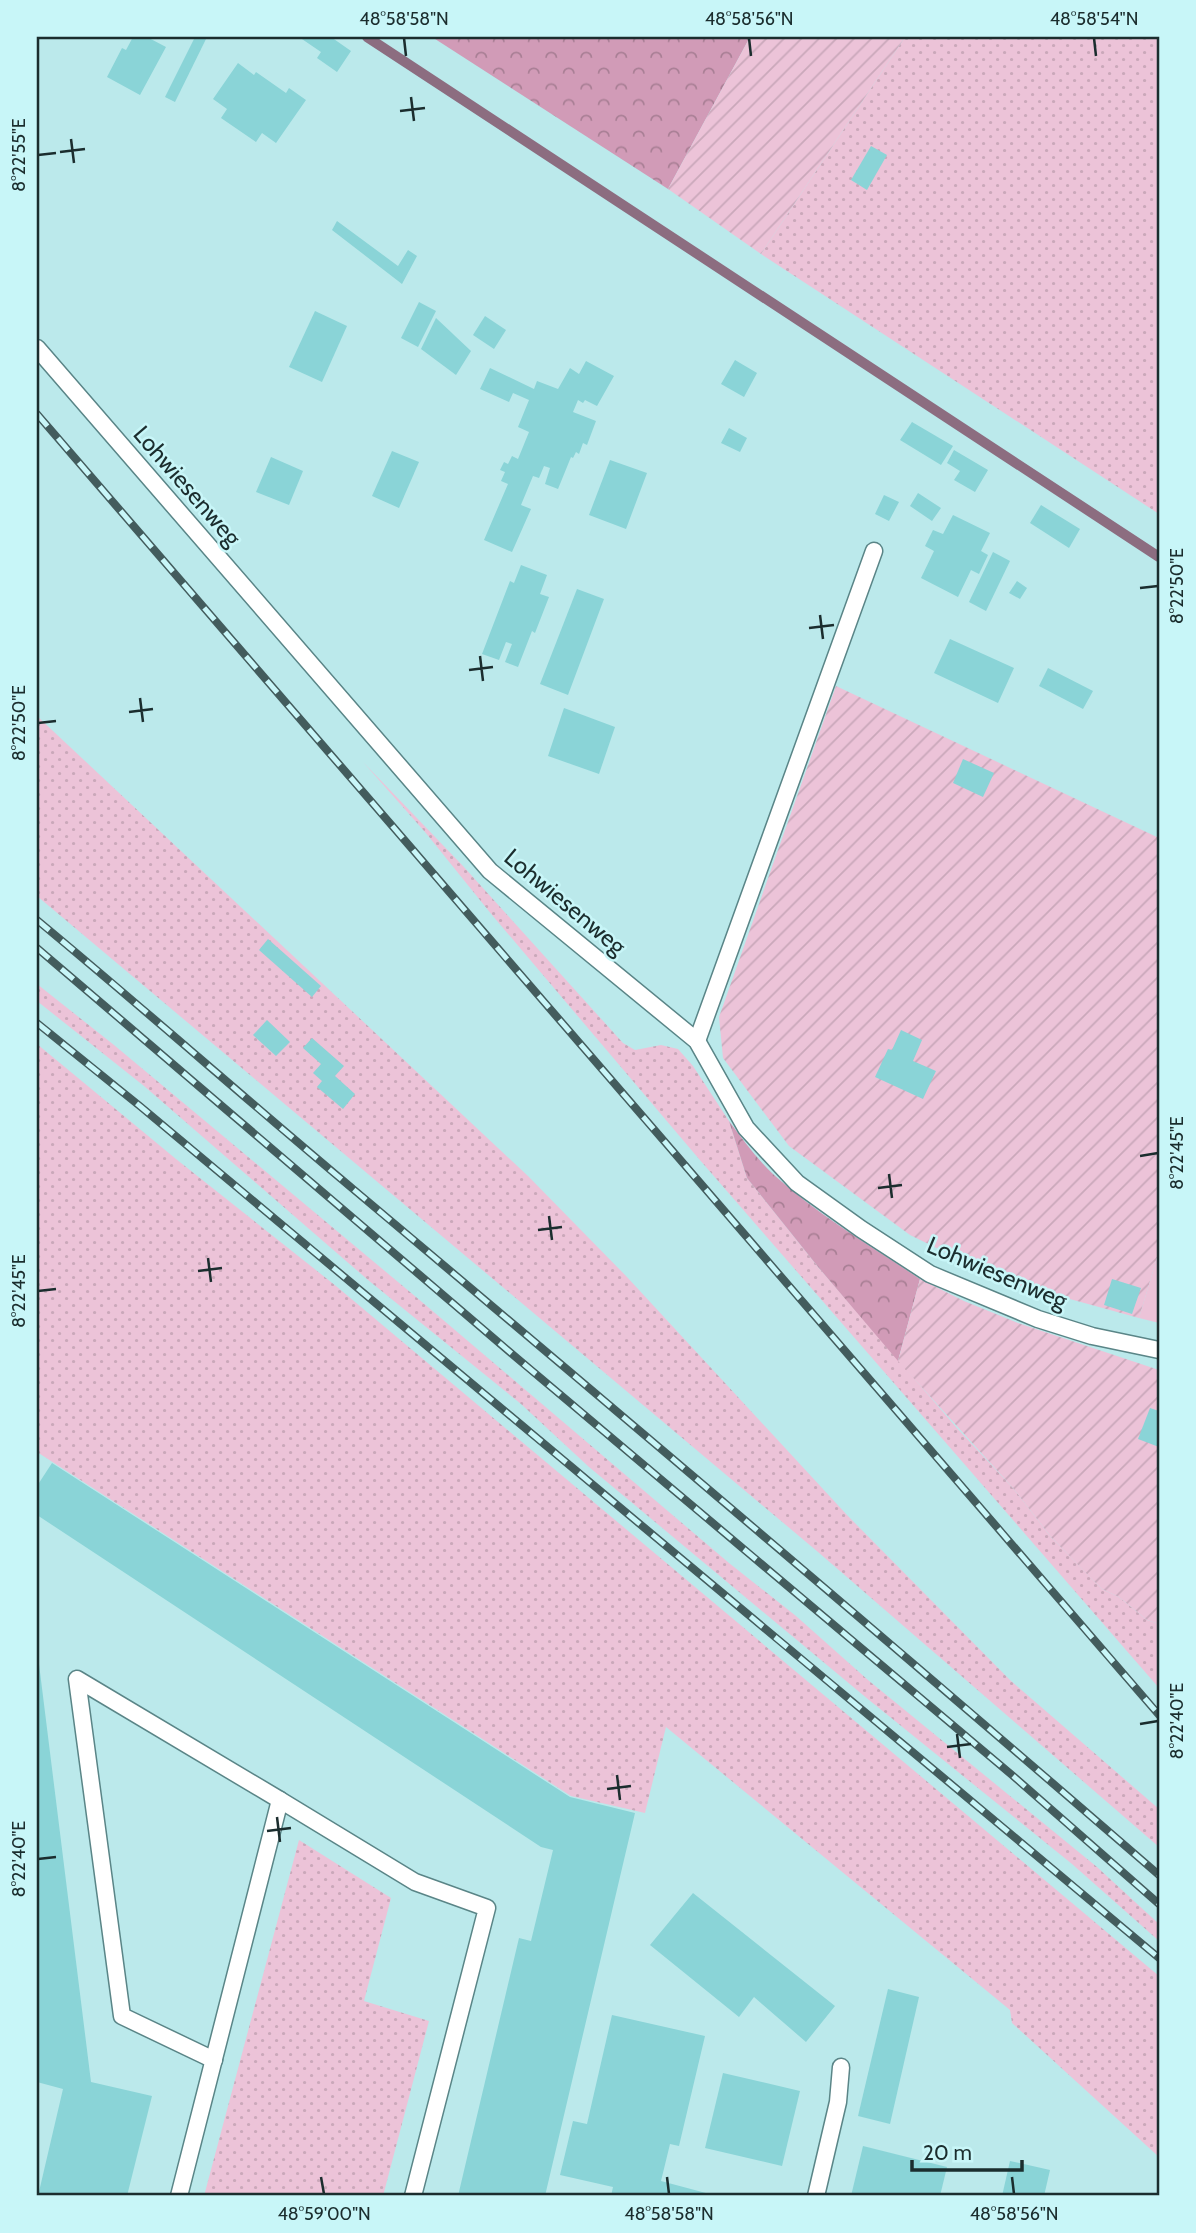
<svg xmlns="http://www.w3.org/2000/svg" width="1196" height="2233" viewBox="0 0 1196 2233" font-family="Cabin,sans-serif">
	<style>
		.grass { fill: url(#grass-dots) }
		.forest { fill: url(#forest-crowns) }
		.garden { fill: url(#garden-furrows) }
		.pitch { fill: #ecc3d8 }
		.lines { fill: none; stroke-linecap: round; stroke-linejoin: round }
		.stream { stroke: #8c6d80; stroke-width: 10 }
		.building { fill: #8ad4d7 }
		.service-casing { stroke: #5a8587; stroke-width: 19 }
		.service { stroke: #fff; stroke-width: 16 }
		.rail-casing { stroke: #435c5d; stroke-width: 8 }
		.rail { stroke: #c8f6f8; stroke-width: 5; stroke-dasharray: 16; stroke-linecap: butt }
		.ticks { fill: none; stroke: #1b2d2e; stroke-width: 2.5 }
		.labels { text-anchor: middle; stroke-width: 5; stroke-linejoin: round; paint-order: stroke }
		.street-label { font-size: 24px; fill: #1b2d2e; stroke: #c8f6f8 }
		.neatline { fill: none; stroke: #1b2d2e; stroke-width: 2.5 }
		.ticks-label { font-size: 18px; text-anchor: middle; fill: #1b2d2e }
	</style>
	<defs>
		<pattern id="grass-dots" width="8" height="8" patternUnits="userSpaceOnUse" patternTransform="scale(1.75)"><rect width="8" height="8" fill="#ecc3d8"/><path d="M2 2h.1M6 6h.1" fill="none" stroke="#caa8ba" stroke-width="1.8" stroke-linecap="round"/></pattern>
		<pattern id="forest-crowns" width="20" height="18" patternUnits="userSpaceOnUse" patternTransform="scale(1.75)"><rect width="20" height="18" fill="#d19bb7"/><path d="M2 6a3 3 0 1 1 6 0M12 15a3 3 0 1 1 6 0" fill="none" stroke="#a97f95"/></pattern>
		<pattern id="garden-furrows" width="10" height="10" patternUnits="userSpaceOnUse" patternTransform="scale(1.75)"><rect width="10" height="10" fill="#ecc3d8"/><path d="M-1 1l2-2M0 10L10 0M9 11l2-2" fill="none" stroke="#caa8ba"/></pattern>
	</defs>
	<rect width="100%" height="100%" fill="#bbe9eb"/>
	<!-- grass -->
	<g class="grass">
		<path d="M 905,37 L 1159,37 L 1159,514 L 761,254 Z"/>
		<path d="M 37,716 L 528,1176 L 627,1277 L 847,1515 L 1010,1680 L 1159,1809 L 1159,1847 L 818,1552 L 37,896 Z"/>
		<path d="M 363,762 L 463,866 L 623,1043 L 635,1050 L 661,1045 L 678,1049 L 693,1066 L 729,1121 L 747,1178 L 819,1268 L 956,1427 L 1013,1488 L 1051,1537 L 1102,1589 L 1119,1597 L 1147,1620 L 1159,1624 L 1159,1688 L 699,1159 L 492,915 L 425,832 Z"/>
		<path d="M 37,984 L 114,1045 L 422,1302 L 729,1563 L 796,1616 L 868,1680 L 1097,1867 L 1159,1924 L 1159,1941 L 1072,1864 L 869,1700 L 589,1467 L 521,1404 L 368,1280 L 144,1086 L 37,1001 Z"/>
		<path d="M 37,1044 L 176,1159 L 336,1286 L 1159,1976 L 1159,2157 L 1012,2023 L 1010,2010 L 666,1727 L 645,1813 L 571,1796 L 37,1452 Z"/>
		<path d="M 299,1840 L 391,1898 L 364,2001 L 429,2021 L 383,2196 L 204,2196 Z"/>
	</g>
	<!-- forest -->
	<g class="forest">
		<path d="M 432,37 L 750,37 L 668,189 Z"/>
		<path d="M 729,1121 C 743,1140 757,1159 774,1175 C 818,1215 871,1246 920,1279 L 898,1361 L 819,1268 L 747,1178 Z"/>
	</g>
	<!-- garden -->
	<g class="garden">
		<path d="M 750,37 L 905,37 L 761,254 L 668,189 Z"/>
		<path d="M 836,686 L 1159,838 L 1159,1251 L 1139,1318 L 1004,1281 L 910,1235 L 789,1146 L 723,1058 L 719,1017 Z"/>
		<path d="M 920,1279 L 964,1301 L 1018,1323 L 1159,1370 L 1159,1624 L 1147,1620 L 1119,1597 L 1102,1589 L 1089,1576 L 1051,1537 L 1013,1488 L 898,1361 Z"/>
	</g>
	<!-- pitch -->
	<path class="pitch" d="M 1159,1251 L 1159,1323 L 1139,1318 Z"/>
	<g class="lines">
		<!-- stream -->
		<path class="stream" d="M 367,37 L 1159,557"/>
	</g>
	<!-- building -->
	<g class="building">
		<path d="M 133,37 L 147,37 L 166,47 L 140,95 L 107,77 L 122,48 L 126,50 Z"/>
		<path d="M 195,37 L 207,37 L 175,102 L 165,97 Z"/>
		<path d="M 299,37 L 331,37 L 351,51 L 337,72 L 317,58 L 321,52 Z"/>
		<path d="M 238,63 L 254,75 L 256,72 L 286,93 L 289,88 L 306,100 L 276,143 L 262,133 L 256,142 L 221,118 L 227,109 L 213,99 Z"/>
		<path d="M 871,146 L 887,155 L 867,190 L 851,180 Z"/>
		<path d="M 337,221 L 398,266 L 408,250 L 417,256 L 402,284 L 332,230 Z"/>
		<path d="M 419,302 L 436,311 L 418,347 L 401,338 Z"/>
		<path d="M 315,311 L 347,326 L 322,382 L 289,367 Z"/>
		<path d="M 485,316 L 506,330 L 494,349 L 473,335 Z"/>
		<path d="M 436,318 L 471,351 L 456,375 L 421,349 Z"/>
		<path d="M 735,360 L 757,373 L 744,397 L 721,384 Z"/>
		<path d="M 586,361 L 614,376 L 597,406 L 585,400 L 583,403 L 578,400 L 573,412 L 596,421 L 587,445 L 583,443 L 579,454 L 576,452 L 573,458 L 571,457 L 558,489 L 545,484 L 550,468 L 544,466 L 539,478 L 533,476 L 521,505 L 531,509 L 512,552 L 484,540 L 508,484 L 501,481 L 505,472 L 500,470 L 504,462 L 508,464 L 512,456 L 518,459 L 529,432 L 518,427 L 529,400 L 513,393 L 509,402 L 480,389 L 490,368 L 534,389 L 537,381 L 558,389 L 570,368 L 579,374 Z"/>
		<path d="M 912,422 L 953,446 L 941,465 L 900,440 Z"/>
		<path d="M 729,428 L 747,438 L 740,452 L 721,443 Z"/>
		<path d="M 954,450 L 988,470 L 975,492 L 954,480 L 960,471 L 947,463 Z"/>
		<path d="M 392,451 L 419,462 L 399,508 L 372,496 Z"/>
		<path d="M 271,457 L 303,471 L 289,505 L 256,492 Z"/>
		<path d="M 610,460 L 647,473 L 626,529 L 589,515 Z"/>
		<path d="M 918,493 L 941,508 L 932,521 L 910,506 Z"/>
		<path d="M 884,495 L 899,502 L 889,521 L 875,514 Z"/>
		<path d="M 1041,505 L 1080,529 L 1069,548 L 1030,523 Z"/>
		<path d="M 953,515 L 990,533 L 981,551 L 988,555 L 979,574 L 971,570 L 958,597 L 921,578 L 934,551 L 925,546 L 933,530 L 943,534 Z"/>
		<path d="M 993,552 L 1010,561 L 986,611 L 969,602 Z"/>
		<path d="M 521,565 L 547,575 L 540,594 L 549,597 L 535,633 L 532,631 L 518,667 L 505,662 L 512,644 L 506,642 L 499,660 L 482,654 L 510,581 L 514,583 Z"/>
		<path d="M 1017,581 L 1027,588 L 1020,599 L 1009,593 Z"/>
		<path d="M 577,589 L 604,599 L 568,695 L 540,684 Z"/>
		<path d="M 950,639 L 1014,668 L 998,703 L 934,673 Z"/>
		<path d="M 1048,668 L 1093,691 L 1083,709 L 1039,686 Z"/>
		<path d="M 564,708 L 615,727 L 599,774 L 548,756 Z"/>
		<path d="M 963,759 L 994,773 L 983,797 L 953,783 Z"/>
		<path d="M 268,939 L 321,986 L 312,997 L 259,950 Z"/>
		<path d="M 267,1020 L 290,1042 L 276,1056 L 253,1035 Z"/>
		<path d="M 901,1030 L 922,1040 L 913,1061 L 936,1071 L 923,1099 L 875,1077 L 888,1049 L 892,1050 Z"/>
		<path d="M 312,1038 L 344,1066 L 335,1076 L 355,1094 L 343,1109 L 317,1087 L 322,1081 L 313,1073 L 321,1064 L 303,1048 Z"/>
		<path d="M 1112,1279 L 1141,1288 L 1132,1314 L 1104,1305 Z"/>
		<path d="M 1150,1408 L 1159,1411 L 1159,1447 L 1138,1439 Z"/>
		<path d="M 52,1463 L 570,1797 L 635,1813 L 545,2196 L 458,2196 L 519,1938 L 531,1941 L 553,1850 L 541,1847 L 37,1515 L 37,1486 Z"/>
		<path d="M 37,1648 L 91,2082 L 152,2096 L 127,2196 L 38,2196 L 63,2089 L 37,2082 Z"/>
		<path d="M 693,1893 L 835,2006 L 806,2042 L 754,1997 L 739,2017 L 650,1945 Z"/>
		<path d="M 888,1989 L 919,1997 L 890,2124 L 858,2116 Z"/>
		<path d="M 612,2015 L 705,2036 L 679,2146 L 670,2144 L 661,2181 L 717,2196 L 611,2196 L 613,2187 L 560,2175 L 573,2121 L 587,2124 Z"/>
		<path d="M 723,2073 L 800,2091 L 782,2166 L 705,2148 Z"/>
		<path d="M 863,2146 L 947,2167 L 940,2196 L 851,2196 Z"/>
		<path d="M 1010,2161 L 1050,2170 L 1044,2196 L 1002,2196 Z"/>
	</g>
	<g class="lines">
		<!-- service casing -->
		<g class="service-casing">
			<g id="service">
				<path d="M 37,348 L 490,871 L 697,1041 L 746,1128 L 797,1183 L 861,1229 L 930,1274 L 1038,1319 L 1092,1336 L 1159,1350"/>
				<path d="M 697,1041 L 874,551"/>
				<path d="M 214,2060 L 122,2016 L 77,1679 L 280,1800"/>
				<path d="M 179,2196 L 280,1800 L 415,1882 L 487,1908 L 413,2196"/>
				<path d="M 816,2196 L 838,2102 L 841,2067"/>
			</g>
		</g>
		<!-- service -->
		<use href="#service" class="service"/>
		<!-- rail casing -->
		<g class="rail-casing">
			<g id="rail">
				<path d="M 37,414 L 1159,1715"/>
				<path d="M 37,920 C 143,1008 247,1100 353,1189 C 623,1416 892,1644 1159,1875"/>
				<path d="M 37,948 L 518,1359 L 1012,1775 L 1159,1904"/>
				<path d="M 37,1023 L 141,1107 L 1159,1958"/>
			</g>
		</g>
		<!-- rail -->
		<use href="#rail" class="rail"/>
	</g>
	<!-- ticks -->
	<path class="ticks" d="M 404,38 L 406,56M 749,38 L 751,56M 1094,38 L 1096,56M 411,97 L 414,121M 400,111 L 425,108M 71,139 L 74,163M 60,152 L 85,149M 38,155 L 56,153M 1140,588 L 1158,586M 820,615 L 823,639M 809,628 L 834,625M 480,656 L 483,681M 469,670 L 493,667M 140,698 L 143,722M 129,712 L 153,709M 38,723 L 56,721M 1140,1156 L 1158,1153M 889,1174 L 892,1198M 878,1188 L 902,1185M 549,1216 L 552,1240M 538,1230 L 562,1227M 208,1258 L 211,1282M 198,1271 L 222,1268M 38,1291 L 56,1289M 1140,1724 L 1158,1721M 957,1734 L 960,1758M 947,1747 L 971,1744M 617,1775 L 620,1800M 607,1789 L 631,1786M 277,1817 L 280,1842M 267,1831 L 291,1828M 38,1859 L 56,1857M 321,2177 L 324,2194M 667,2177 L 669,2194M 1012,2177 L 1014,2194"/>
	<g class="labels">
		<!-- street labels -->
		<g class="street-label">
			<text transform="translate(187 486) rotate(49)" y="8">Lohwiesenweg</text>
			<text transform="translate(565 902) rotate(40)" y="8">Lohwiesenweg</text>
			<text transform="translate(997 1273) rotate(23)" y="8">Lohwiesenweg</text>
		</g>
	</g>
	<!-- border -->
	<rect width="1196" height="2233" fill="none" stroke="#c8f6f8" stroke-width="77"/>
	<!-- scale -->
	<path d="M912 2160v10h110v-10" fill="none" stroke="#1b2d2e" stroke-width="3.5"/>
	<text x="923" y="2160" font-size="21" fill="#1b2d2e" stroke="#c8f6f8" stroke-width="5" paint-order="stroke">20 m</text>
	<rect x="38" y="38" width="1120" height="2156" class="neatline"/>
	<g class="ticks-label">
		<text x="404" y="25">48°58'58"N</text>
		<text x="749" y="25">48°58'56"N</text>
		<text x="1094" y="25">48°58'54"N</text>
		<text transform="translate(19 155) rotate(-90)" y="6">8°22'55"E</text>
		<text transform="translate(1177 586) rotate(-90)" y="6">8°22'50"E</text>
		<text transform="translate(19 723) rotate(-90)" y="6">8°22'50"E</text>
		<text transform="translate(1177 1153) rotate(-90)" y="6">8°22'45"E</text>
		<text transform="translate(19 1291) rotate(-90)" y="6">8°22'45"E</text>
		<text transform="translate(1177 1721) rotate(-90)" y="6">8°22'40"E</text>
		<text transform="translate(19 1859) rotate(-90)" y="6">8°22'40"E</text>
		<text x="324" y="2220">48°59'00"N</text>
		<text x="669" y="2220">48°58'58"N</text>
		<text x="1014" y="2220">48°58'56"N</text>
	</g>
</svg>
